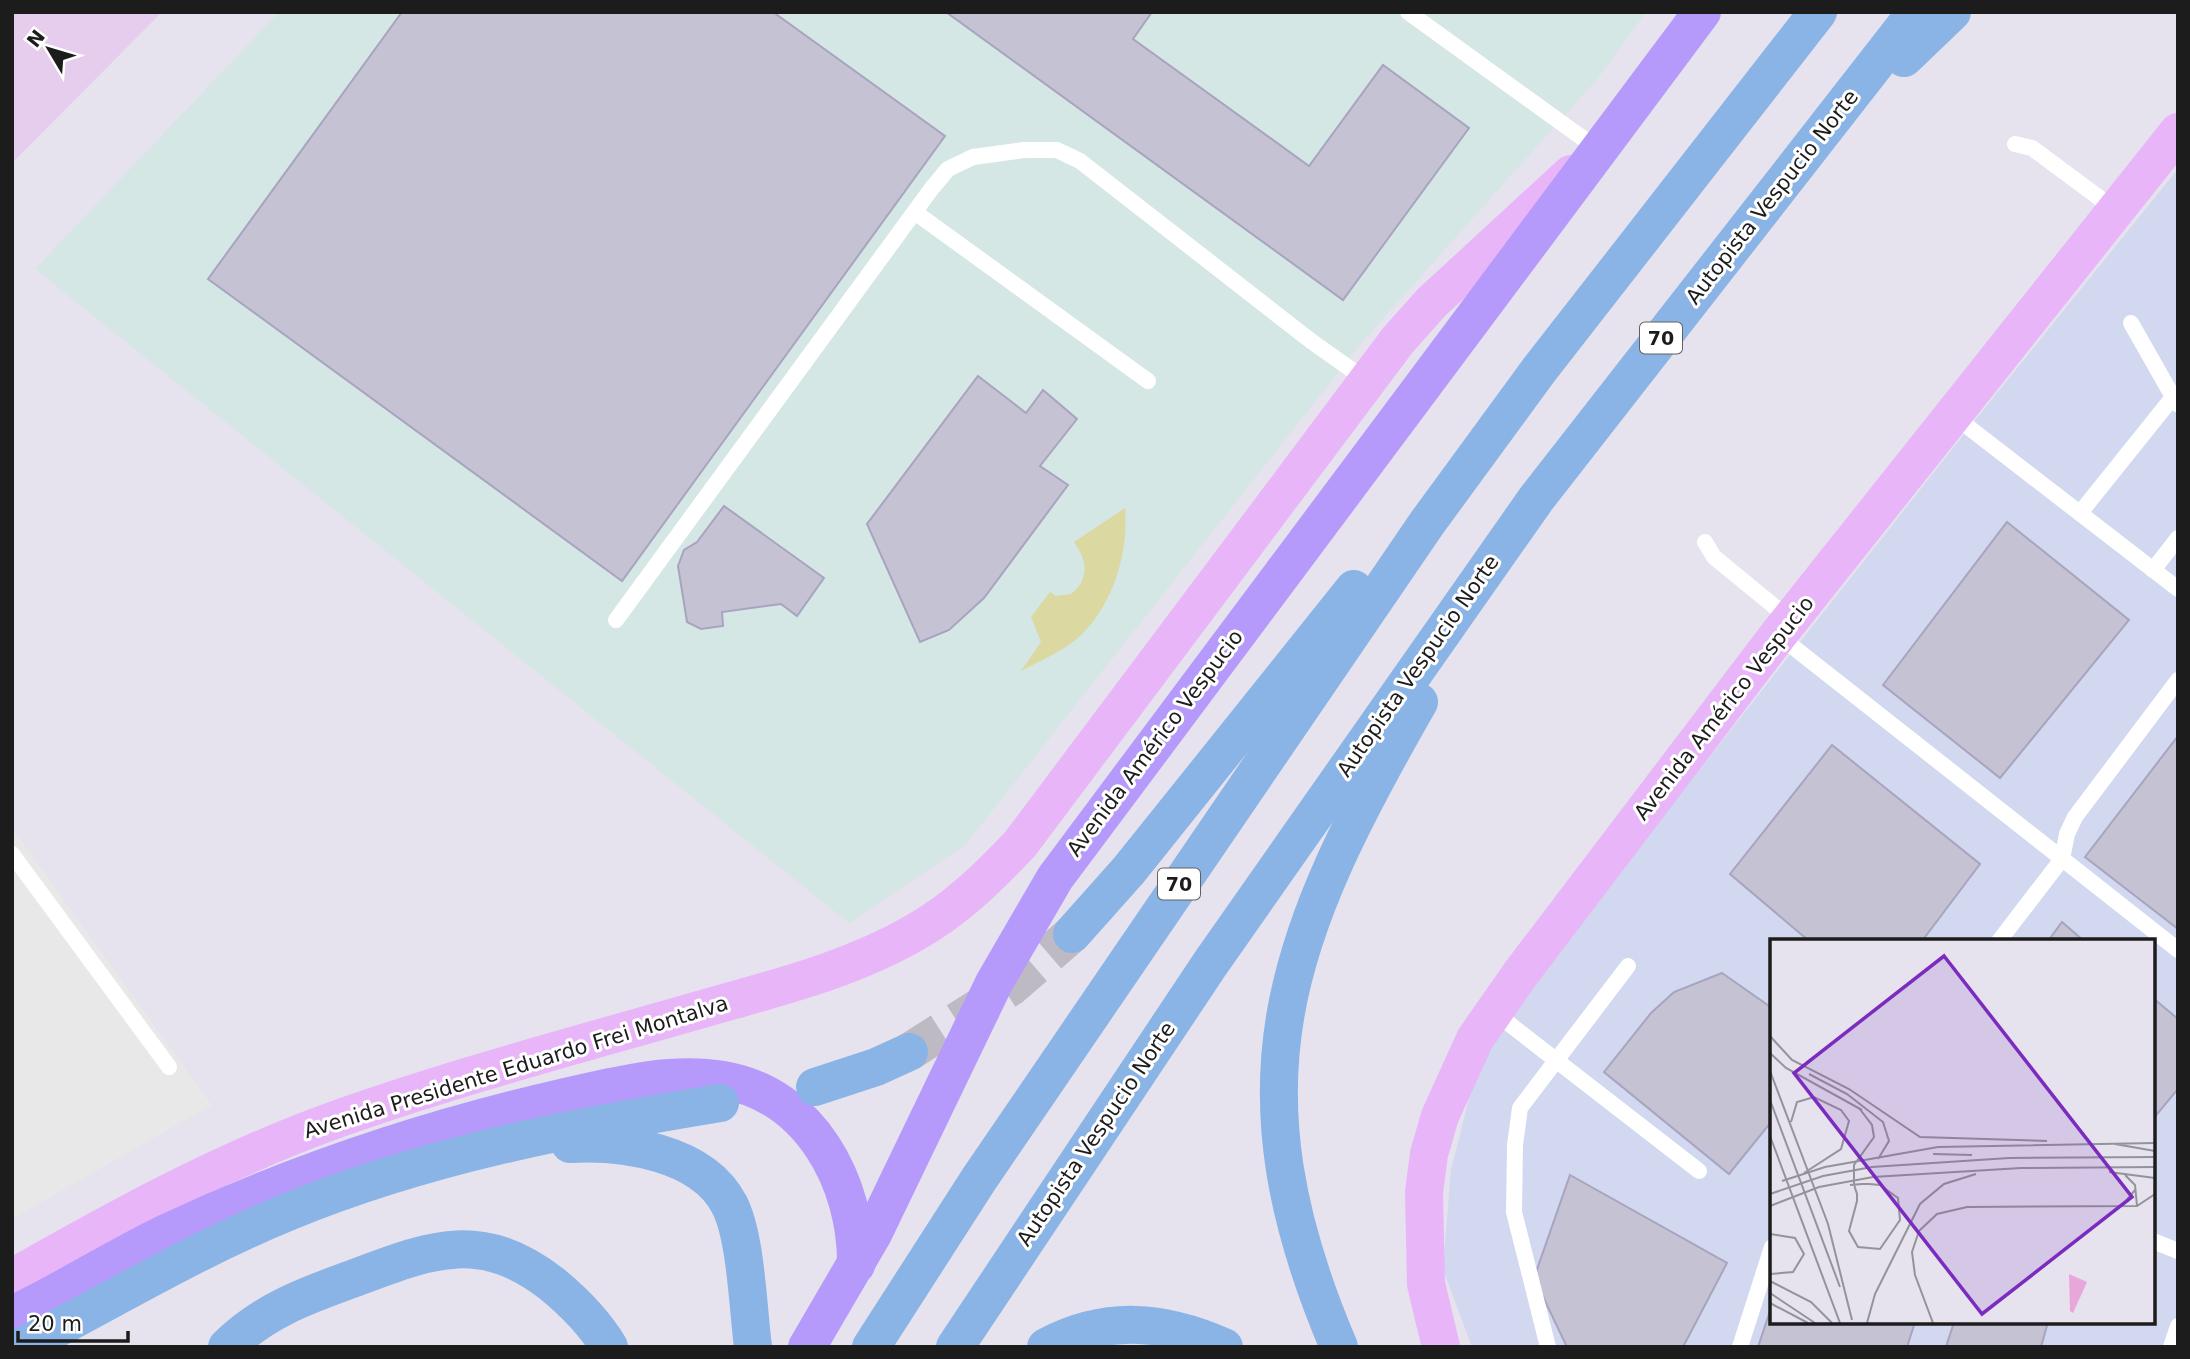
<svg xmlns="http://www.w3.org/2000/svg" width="2190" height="1359" viewBox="0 0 2190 1359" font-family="'DejaVu Sans',sans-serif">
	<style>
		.commercial { fill: #d1d8ef; fill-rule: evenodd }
		.industrial { fill: #d4e7e5 }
		.farmland { fill: #e6cded }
		.parking { fill: #e8e8e8 }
		.water { fill: #dbd8a2 }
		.building { fill: #c5c2d4; stroke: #a8a4bf; stroke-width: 2 }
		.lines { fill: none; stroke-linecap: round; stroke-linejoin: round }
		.highway-tunnel { stroke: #bebac4; stroke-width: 38; stroke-dasharray: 38 19; stroke-linecap: butt }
		.lane { stroke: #fff; stroke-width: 16 }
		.secondary { stroke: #e9b5f9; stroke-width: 38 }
		.primary { stroke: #b59afb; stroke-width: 38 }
		.highway { stroke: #89b4e5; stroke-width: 38 }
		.labels { text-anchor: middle; stroke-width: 6; stroke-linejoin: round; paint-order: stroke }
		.shield { fill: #fff; stroke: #606060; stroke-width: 2 }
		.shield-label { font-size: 19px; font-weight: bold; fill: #1c1c1c }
		.street-label { font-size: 21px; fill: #1c1c1c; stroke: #fff }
		.inset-road { fill: none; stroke: #95939a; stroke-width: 2 }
		.view { fill: #7b2cbf; fill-opacity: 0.15; stroke: #7b2cbf; stroke-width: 3.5 }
		.inset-edge { fill: none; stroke: #1c1c1c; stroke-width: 3.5 }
	</style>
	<rect width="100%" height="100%" fill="#e6e2ee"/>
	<!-- commercial -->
	<path class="commercial" d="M 2178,169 L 2178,1347 L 1472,1347 L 1443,1269 L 1451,1170 L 1479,1059 L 1529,986 L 1972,424 ZM 1772,941 L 2153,941 L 2153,1322 L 1772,1322 Z"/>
	<!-- industrial -->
	<path class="industrial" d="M 279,12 L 1646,12 L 1598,78 L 1363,341 L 965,845 L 849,923 L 35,269 Z"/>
	<!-- farmland -->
	<path class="farmland" d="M 12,12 L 162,12 L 12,163 Z"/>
	<!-- parking -->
	<path class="parking" d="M 12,828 L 212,1105 L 12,1219 Z"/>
	<!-- water -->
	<path class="water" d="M 1125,508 C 1129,552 1113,604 1082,634 C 1065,651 1041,660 1021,671 L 1041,642 L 1031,617 L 1050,592 L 1056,596 L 1071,594 C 1090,579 1087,560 1074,542 Z"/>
	<!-- building -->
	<g class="building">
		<path d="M 402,12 L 773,12 L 945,136 L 622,581 L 208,279 Z"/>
		<path d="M 946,12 L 1152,12 L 1133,39 L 1309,166 L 1383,65 L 1469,128 L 1343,300 Z"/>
		<path d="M 978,376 L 1026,413 L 1043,390 L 1077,419 L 1040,466 L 1068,485 L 984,598 L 949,630 L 920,642 L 867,524 Z"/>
		<path d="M 724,506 L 824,578 L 797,616 L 781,604 L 722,612 L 723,626 L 701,629 L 687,622 L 678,566 L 684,550 L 697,542 Z"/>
		<path d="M 2007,522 L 2129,620 L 2000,778 L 1883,685 Z"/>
		<path d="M 2178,736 L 2178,929 L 2085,857 Z"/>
		<path d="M 1832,745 L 1980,864 L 1922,941 L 1809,941 L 1730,874 Z"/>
		<path d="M 2062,922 L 2084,941 L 2048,941 Z"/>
		<path d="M 1722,973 L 1772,1008 L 1772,1121 L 1729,1174 L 1604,1072 L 1651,1013 L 1674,992 Z"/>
		<path d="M 2153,998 L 2178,1019 L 2178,1089 L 2153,1119 Z"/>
		<path d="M 1570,1175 L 1727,1263 L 1683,1347 L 1567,1347 L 1534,1278 Z"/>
		<path d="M 1772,1305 L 1772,1322 L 1915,1322 L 1907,1347 L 1758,1347 Z"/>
		<path d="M 1954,1322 L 2048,1322 L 2041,1347 L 1946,1347 Z"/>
	</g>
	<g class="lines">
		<!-- highway-tunnel -->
		<path class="highway-tunnel" d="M 909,1052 L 1011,987 L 1072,934"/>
		<!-- lane -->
		<g class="lane">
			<path d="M 1408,12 L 1599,150"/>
			<path d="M 2015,144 L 2032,148 L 2117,211"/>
			<path d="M 916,213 L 1148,381"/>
			<path d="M 2131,323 L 2177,404"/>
			<path d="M 1954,416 L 2178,589"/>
			<path d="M 2080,513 L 2173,397"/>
			<path d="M 1705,542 L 1714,557 L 1791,620"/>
			<path d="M 2153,570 L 2178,538"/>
			<path d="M 616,620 L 932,188 L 948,169 L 973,157 L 1024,150 L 1057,150 L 1080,161 L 1311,341 L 1366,380"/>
			<path d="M 1778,635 L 2178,950"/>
			<path d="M 12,854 L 169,1067"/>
			<path d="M 1999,941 L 2062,859 L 2067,834 L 2075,817 L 2178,680"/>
			<path d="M 1494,1012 L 1699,1171"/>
			<path d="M 2153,1241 L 2178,1251"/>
			<path d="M 1548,1347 L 1514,1212 L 1515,1145 L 1520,1108 L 1628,966"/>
			<path d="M 1740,1347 L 1772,1247"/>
			<path d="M 2171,1347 L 2178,1326"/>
		</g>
		<!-- secondary -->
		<g class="secondary">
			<path d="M 12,1278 C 116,1219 219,1162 332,1121 C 452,1078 577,1045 699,1010 C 772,989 848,971 914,933 C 955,910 988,878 1020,844 L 1398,340 L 1432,302 L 1571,174"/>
			<path d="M 1441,1347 L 1426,1284 L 1424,1192 L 1429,1154 L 1440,1116 L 1475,1039 L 1521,973 L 1778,635 L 2178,132"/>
		</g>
		<!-- primary -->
		<g class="primary">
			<path d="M 12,1315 C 65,1290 114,1258 166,1233 C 292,1174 426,1129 561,1098 C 614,1086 669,1071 723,1080 C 811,1095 857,1183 856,1265"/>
			<path d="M 807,1347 L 873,1234 L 994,983 L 1055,878 L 1702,12"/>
		</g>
		<!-- highway -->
		<g class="highway">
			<path d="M 1904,58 L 1952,12"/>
			<path d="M 1072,934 L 1129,870 L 1354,589"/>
			<path d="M 815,1087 L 876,1067 L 909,1052"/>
			<path d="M 570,1144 C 622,1141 702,1152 729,1204 C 746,1235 748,1309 753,1347"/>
			<path d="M 22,1347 C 111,1301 195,1250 288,1212 C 426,1155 574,1127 720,1103"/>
			<path d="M 227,1347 C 263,1311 305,1296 352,1279 C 429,1250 480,1228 552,1284 C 574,1302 594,1322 609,1347"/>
			<path d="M 871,1347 L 979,1179 L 1427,523 L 1539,370 L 1818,12"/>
			<path d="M 955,1347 L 1210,964 L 1536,499 L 1916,12"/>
			<path d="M 1046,1347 C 1106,1315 1163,1320 1224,1347"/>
			<path d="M 1339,1347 C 1226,1082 1283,939 1419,702"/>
		</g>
	</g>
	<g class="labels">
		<!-- shield labels -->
		<g class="shield">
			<rect x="1640" y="322.5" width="42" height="31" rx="5"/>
			<rect x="1158" y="868.5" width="42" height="31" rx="5"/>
		</g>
		<g class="shield-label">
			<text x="1661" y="345">70</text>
			<text x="1179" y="891">70</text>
		</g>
		<!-- street labels -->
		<g class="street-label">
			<text transform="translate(1772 197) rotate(-52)" y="7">Autopista Vespucio Norte</text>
			<text transform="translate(1418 666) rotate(-55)" y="7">Autopista Vespucio Norte</text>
			<text transform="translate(1724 708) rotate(-52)" y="7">Avenida Américo Vespucio</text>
			<text transform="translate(1155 743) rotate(-53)" y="7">Avenida Américo Vespucio</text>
			<text transform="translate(516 1067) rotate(-17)" y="7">Avenida Presidente Eduardo Frei Montalva</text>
			<text transform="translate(1096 1134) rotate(-56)" y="7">Autopista Vespucio Norte</text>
		</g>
	</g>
	<!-- overview -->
	<g transform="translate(1770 939)">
		<rect width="385" height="385" fill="#e6e2ee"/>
		<path d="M 299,335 L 317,343 L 303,374 L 300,372 Z" fill="#e8a7da"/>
		<path class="inset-road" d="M 0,97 L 22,121 L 79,150 L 150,198 L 277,202M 0,114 L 16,129 L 92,171M 0,132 L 58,285 L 82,381M 39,135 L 77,155 L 113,183 L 119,202 L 108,220M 0,161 L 70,348M 21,183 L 27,163 L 44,158 L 71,171 L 79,182 L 71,210 L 34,234M 0,197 L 70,384M 345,205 L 385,212M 163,215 L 202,216M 339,233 L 385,239M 355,236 L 365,246 L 367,267M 12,242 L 55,228 L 168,208 L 385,204M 80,246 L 92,245 L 99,245 L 110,246 L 128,259 L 130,281 L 110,310 L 88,308 L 79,292 L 87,262 L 87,255 L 85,249 L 84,244 L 84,226 L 104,198 L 102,186 L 89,169M 0,255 L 53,237 L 102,228 L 239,219 L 385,218M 0,267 L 49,248 L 103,238 L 251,229 L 385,228M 351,268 L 365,251M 0,295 L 25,299 L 34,315 L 23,333 L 0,335M 0,342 L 41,363 L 62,384M 0,354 L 45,384M 0,364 L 38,384M 97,384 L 105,355 L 150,265 L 174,245 L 206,235M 163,384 L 145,336 L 142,313 L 149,292 L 167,275 L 197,268 L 367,267 L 385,255"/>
		<path class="view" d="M 174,17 L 362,258 L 212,375 L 24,134 Z"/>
		<rect width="385" height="385" class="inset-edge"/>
	</g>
	<!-- border -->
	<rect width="2190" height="1359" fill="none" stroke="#1c1c1c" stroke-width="28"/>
	<!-- north arrow -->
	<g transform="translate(49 49) rotate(308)" stroke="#ffffff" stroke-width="5" paint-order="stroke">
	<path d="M0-5L12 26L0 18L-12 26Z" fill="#1c1c1c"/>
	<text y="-10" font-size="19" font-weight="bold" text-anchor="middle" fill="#1c1c1c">N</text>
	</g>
	<!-- scale -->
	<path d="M18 1331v10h110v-10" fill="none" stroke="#1c1c1c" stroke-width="3.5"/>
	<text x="28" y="1331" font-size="21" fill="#1c1c1c" stroke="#ffffff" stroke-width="5" paint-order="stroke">20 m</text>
</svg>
